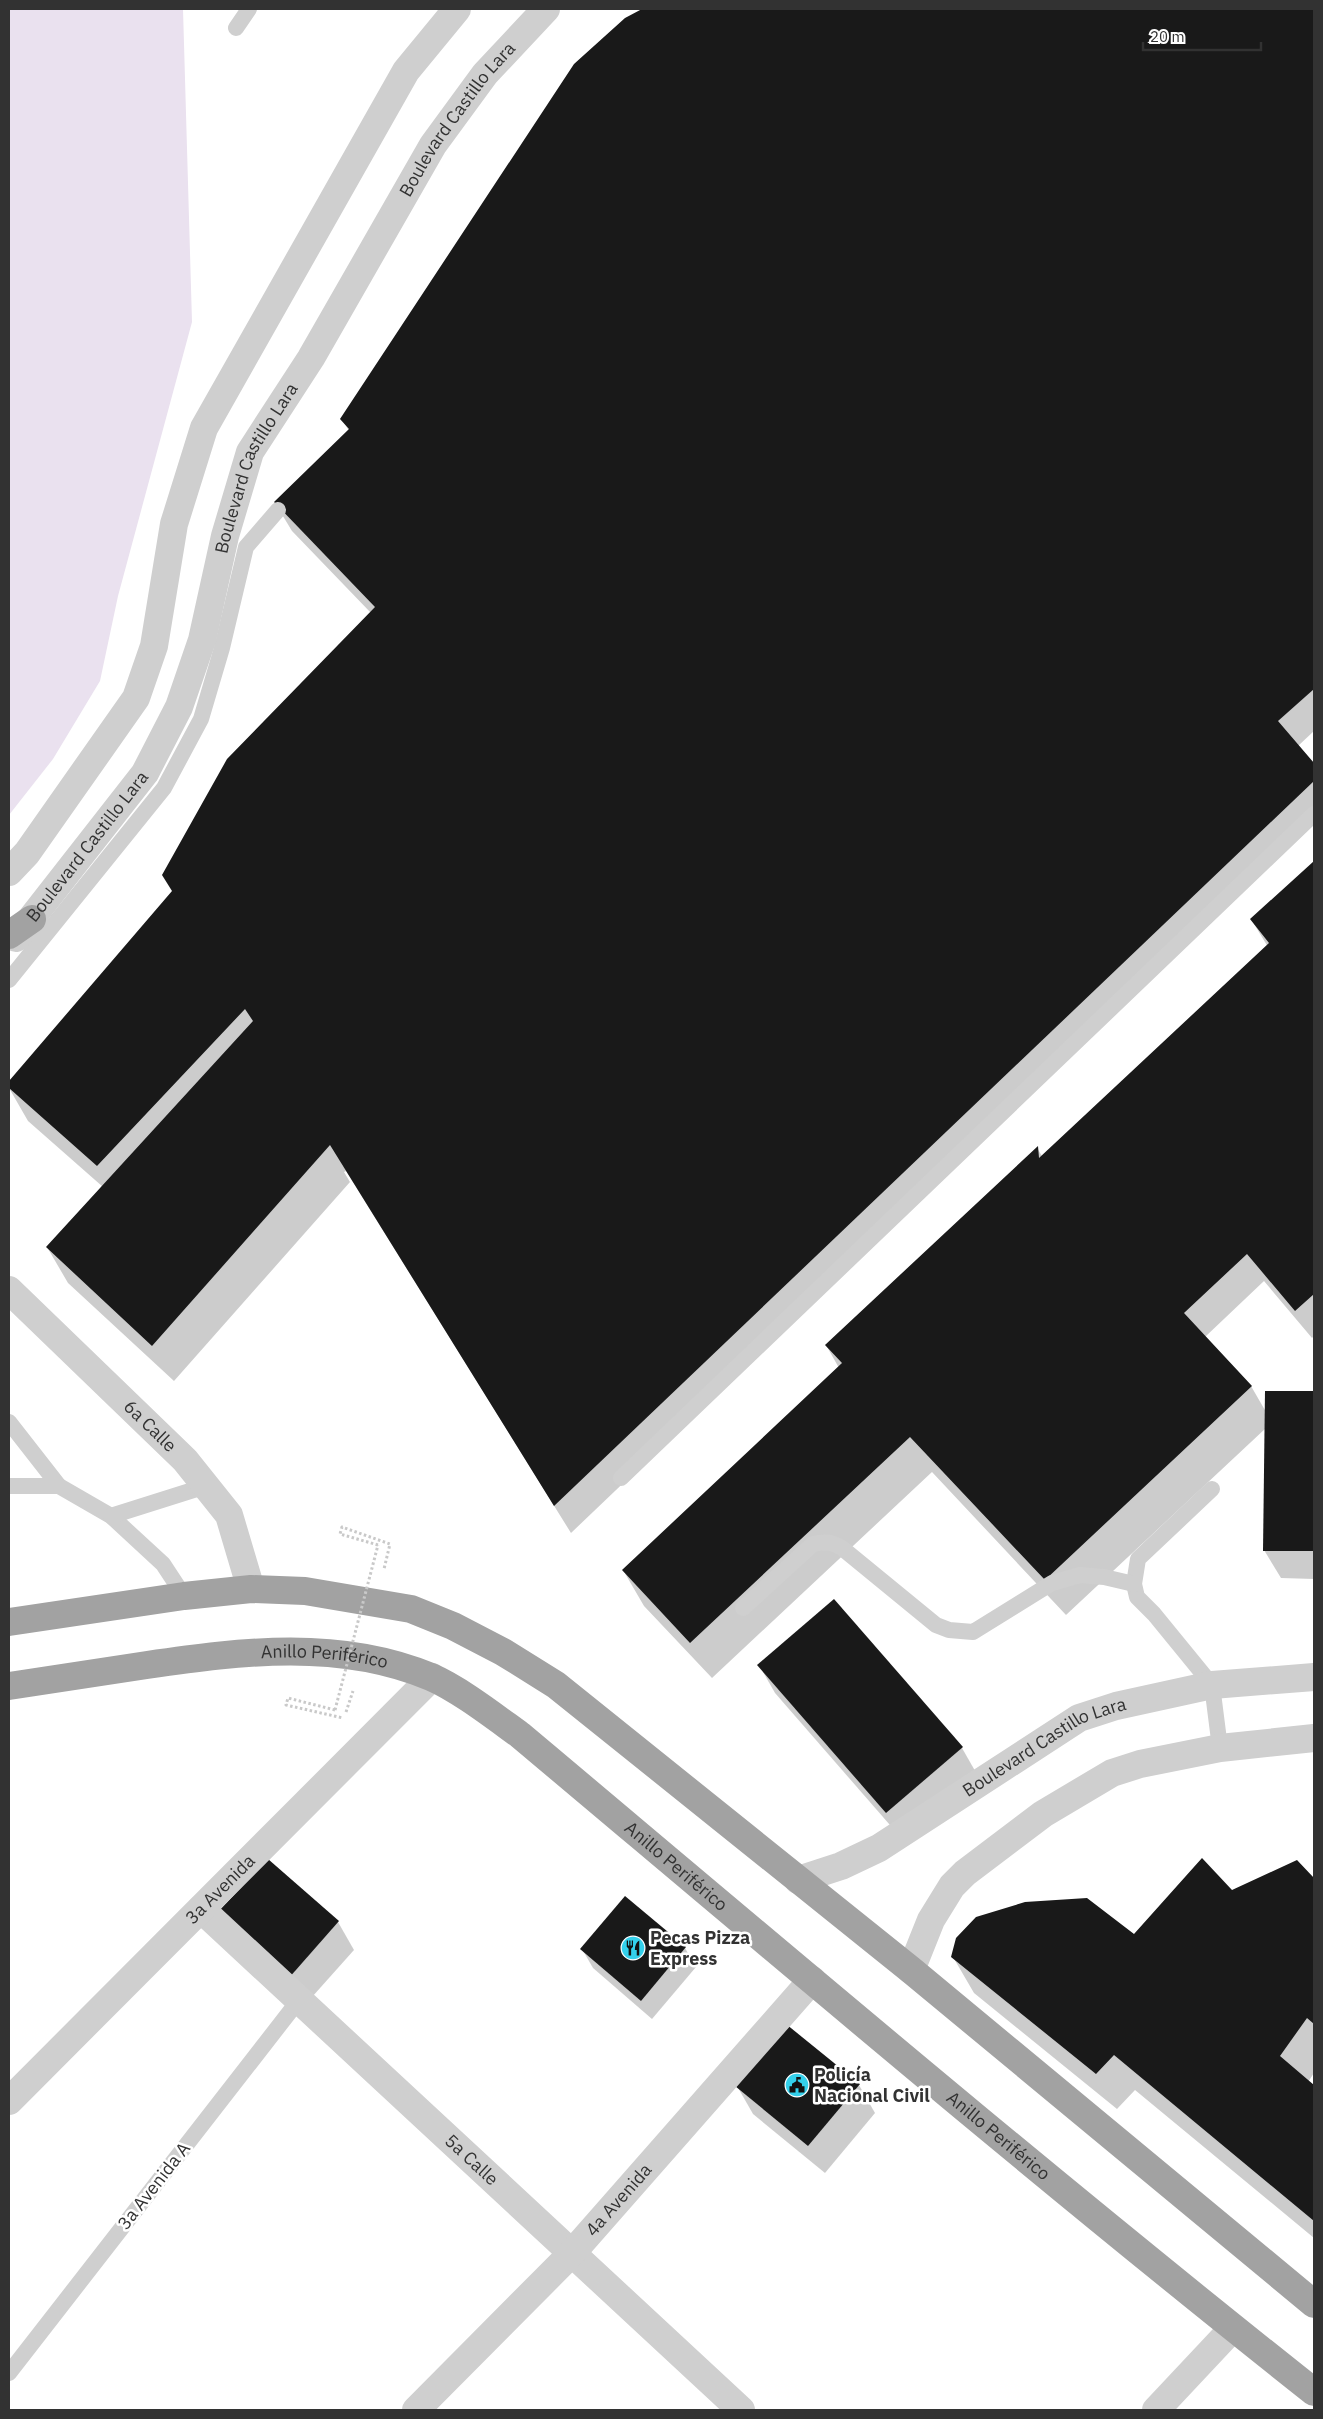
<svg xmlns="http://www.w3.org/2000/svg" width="1323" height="2419" viewBox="0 0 1323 2419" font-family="'IBM Plex Sans',sans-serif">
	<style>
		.green { fill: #eae1ef }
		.shadow { fill: #0003 }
		.building { fill: #191919 }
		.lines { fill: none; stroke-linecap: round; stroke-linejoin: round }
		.path { stroke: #c9c9c9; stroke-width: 3; stroke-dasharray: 2.5 2.5; stroke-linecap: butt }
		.service { stroke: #cfcfcf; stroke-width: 16 }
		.minor { stroke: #cfcfcf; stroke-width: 28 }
		.tertiary { stroke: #cfcfcf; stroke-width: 28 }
		.trunk { stroke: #a2a2a2; stroke-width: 28 }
		.path-bridge { stroke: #c9c9c9; stroke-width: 3; stroke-dasharray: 2.5 2.5; stroke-linecap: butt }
		.labels { text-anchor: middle; stroke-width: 5; stroke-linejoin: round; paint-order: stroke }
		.street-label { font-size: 18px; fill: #323232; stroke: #fff }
		.poi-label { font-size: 18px; font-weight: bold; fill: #323232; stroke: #fff; text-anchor: start }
	</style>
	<rect width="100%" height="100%" fill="#fff"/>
	<!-- green -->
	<path class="green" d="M 9,9 L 183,9 L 192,322 L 118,596 L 100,681 L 53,759 L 9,815 Z"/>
	<!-- shadow -->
	<g class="shadow">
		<path d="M 644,9 L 1314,9 L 1314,731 L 1298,746 L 1314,765 L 1314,824 L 571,1533 L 346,1171 L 344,1172 L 350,1182 L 174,1381 L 68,1283 L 47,1247 L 103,1187 L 28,1121 L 9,1088 L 9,1083 L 173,892 L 371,613 L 292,531 L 275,503 L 349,431 L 342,419 L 625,19 Z"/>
		<path d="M 1314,862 L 1314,1336 L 1312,1338 L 1264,1281 L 1205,1337 L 1251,1386 L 1266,1412 L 1267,1393 L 1314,1392 L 1314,1579 L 1281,1578 L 1264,1550 L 1266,1428 L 1066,1615 L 932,1472 L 712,1678 L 644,1606 L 623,1570 L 839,1368 L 826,1345 L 1037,1148 L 1042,1156 L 1268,947 L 1251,919 Z"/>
		<path d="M 759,1665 L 962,1748 L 978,1776 L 903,1840 L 775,1693 Z"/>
		<path d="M 1297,1862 L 1314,1880 L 1314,2073 L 1308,2082 L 1314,2087 L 1314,2238 L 1135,2090 L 1117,2109 L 974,1993 L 953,1957 L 1135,1936 Z"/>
		<path d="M 338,1922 L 354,1950 L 304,2006 L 233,1943 Z"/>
		<path d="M 685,1948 L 696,1967 L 652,2019 L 593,1968 L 582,1949 Z"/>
		<path d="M 859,2085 L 875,2113 L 825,2173 L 753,2114 L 737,2086 Z"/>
	</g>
	<!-- building -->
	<g class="building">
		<path d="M 642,9 L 1314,9 L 1314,689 L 1278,721 L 1314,763 L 1314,781 L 554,1506 L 330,1145 L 152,1346 L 46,1247 L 253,1021 L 245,1009 L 97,1166 L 9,1088 L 9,1081 L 172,891 L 162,875 L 227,759 L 375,607 L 274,502 L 349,429 L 340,419 L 574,64 L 625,18 Z"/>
		<path d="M 1314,861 L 1314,1294 L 1295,1311 L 1247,1254 L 1184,1313 L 1252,1386 L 1045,1580 L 910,1437 L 690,1643 L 622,1570 L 842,1363 L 825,1345 L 1038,1146 L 1039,1158 L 1269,943 L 1250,919 Z"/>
		<path d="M 1265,1391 L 1314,1391 L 1314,1551 L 1263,1551 Z"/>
		<path d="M 834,1599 L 963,1747 L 886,1813 L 757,1665 Z"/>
		<path d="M 1202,1858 L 1232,1890 L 1297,1860 L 1314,1878 L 1314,2024 L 1307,2018 L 1280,2056 L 1314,2085 L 1314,2221 L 1114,2055 L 1096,2074 L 951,1957 L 956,1938 L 976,1917 L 1025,1902 L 1087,1898 L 1134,1934 Z"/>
		<path d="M 268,1859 L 339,1921 L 288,1979 L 216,1914 Z"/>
		<path d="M 625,1896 L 686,1947 L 641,2001 L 580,1949 Z"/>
		<path d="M 786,2024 L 860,2084 L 808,2146 L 735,2086 Z"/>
	</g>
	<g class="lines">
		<!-- path -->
		<g class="path">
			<path d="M 378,1545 L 340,1534 L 342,1527 L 390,1544 L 384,1569"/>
			<path d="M 335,1710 L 288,1698 L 286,1705 L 343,1718"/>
			<path d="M 346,1712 L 353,1691"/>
		</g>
		<!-- service -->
		<g class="service">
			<path d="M 236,28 L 249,9"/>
			<path d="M 9,980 L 164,788 L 201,719 L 222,648 L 246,547 L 278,510"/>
			<path d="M 9,1422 L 59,1486"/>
			<path d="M 621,1478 L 1314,814"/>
			<path d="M 9,1486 L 59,1486 L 111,1516 L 163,1564 L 184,1596"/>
			<path d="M 1212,1489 L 1138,1559 L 1134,1584 L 1137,1597 L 1154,1614 L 1212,1685 L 1220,1748"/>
			<path d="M 111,1516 L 206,1486"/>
			<path d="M 743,1608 L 813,1544 C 825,1541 832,1542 842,1548 L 936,1625 L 949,1630 L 973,1632 L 1052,1583 L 1080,1575 L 1104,1577 L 1134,1584"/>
			<path d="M 9,2373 L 299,2000"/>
		</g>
		<!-- minor -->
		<g class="minor">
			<path id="s1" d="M 9,1290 L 185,1460 L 229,1515 L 251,1589"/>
			<path id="s2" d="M 201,1909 L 741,2410"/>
			<path id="s3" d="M 416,2410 L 572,2253 L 812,1980"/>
			<path d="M 1156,2410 L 1233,2328"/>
		</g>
		<!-- tertiary -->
		<g class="tertiary">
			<path d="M 9,872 L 27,853 L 136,698 L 154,646 L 174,524 L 204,428 L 406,71 L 457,9"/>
			<path id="s4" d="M 16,938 L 145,773 L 179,707 L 202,640 L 225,536 L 250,452 L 311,358 L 433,145 L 485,74 L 546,9"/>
			<path id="s5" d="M 798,1880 L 841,1866 L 879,1848 L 1079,1718 L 1116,1706 L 1212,1685 L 1314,1677"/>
			<path d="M 911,1970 L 931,1920 L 952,1886 L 965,1873 L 1043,1814 L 1112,1773 L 1140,1764 L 1220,1748 L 1314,1738"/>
			<path id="s6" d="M 9,2101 L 432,1677"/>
		</g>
		<!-- trunk -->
		<g class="trunk">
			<path d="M 9,935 L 32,919"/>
			<path d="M 9,1622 L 184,1596 L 251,1589 L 305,1591 L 411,1609 L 453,1626 L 503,1652 L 556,1685 L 911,1970 L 1314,2304"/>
			<path id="s7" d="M 9,1686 C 55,1679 101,1672 147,1665 C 242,1651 340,1639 431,1677 C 459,1689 495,1717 520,1735 C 783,1956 1045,2179 1314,2392"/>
		</g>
		<!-- path-bridge -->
		<path class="path-bridge" d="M 335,1710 L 378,1545"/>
	</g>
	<!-- icons -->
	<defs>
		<g id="restaurant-disc" transform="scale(1.25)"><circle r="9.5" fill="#33d0eb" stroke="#fff"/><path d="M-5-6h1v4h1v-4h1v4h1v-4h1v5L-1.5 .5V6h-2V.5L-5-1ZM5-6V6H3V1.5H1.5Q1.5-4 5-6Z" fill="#111"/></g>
		<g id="civic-disc" transform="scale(1.25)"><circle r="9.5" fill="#33d0eb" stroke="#fff"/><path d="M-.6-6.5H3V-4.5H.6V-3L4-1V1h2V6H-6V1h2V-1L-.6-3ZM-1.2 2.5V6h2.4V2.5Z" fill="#111"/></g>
	</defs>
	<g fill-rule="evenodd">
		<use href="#restaurant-disc" x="633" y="1948"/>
		<use href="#civic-disc" x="797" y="2085"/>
	</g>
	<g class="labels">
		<!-- street labels -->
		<g class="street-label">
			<text dy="6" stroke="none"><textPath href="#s4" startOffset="941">Boulevard Castillo Lara</textPath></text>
			<text dy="6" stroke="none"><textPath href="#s4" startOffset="536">Boulevard Castillo Lara</textPath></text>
			<text dy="6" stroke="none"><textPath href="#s4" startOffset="116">Boulevard Castillo Lara</textPath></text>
			<text dy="6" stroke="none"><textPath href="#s1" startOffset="196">6a Calle</textPath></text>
			<text dy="6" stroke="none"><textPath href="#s7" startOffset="318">Anillo Periférico</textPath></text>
			<text dy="6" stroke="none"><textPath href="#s5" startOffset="282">Boulevard Castillo Lara</textPath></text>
			<text dy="6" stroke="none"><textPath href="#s7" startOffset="738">Anillo Periférico</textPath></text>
			<text dy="6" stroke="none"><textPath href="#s6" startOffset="299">3a Avenida</textPath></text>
			<text dy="6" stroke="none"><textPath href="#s7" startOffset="1158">Anillo Periférico</textPath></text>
			<text dy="6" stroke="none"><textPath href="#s2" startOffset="369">5a Calle</textPath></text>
			<text transform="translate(154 2186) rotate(-52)" y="6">3a Avenida A</text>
			<text dy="6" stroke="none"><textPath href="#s3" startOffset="292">4a Avenida</textPath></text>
		</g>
		<!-- poi labels -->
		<g class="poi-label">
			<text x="650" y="1944">Pecas Pizza<tspan x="650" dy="21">Express</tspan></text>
			<text x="814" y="2081">Policía<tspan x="814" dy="21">Nacional Civil</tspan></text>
		</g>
	</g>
	<!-- border -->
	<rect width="1323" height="2419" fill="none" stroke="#323232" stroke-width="20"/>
	<!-- scale -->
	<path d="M1143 42v8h118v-8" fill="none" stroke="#323232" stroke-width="2.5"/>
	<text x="1150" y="42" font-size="15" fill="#323232" stroke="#ffffff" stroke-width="4" paint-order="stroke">20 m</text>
</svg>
